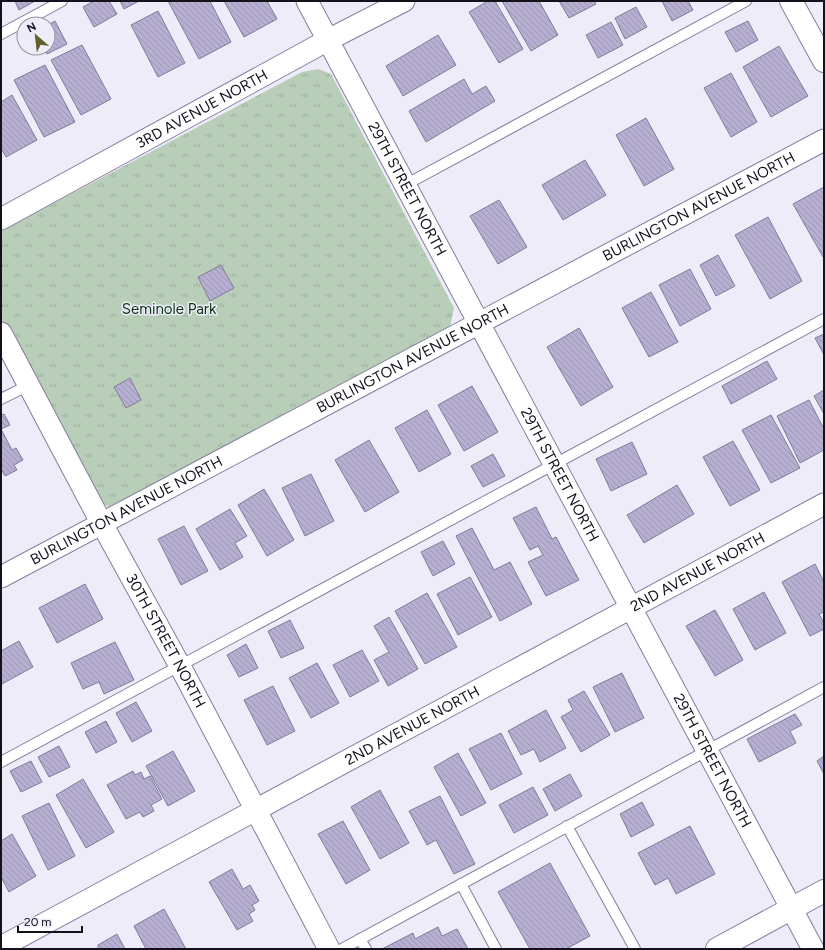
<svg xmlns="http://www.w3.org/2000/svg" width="825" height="950" viewBox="0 0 825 950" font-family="Figtree,sans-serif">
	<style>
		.grass { fill: url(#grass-tufts) }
		.building { fill: url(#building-back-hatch); stroke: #817a9a }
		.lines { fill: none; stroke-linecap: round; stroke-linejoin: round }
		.lane-casing { stroke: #847d9d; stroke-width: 12 }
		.street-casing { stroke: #847d9d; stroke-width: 23 }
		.secondary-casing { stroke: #847d9d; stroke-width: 24 }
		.primary-casing { stroke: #847d9d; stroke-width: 24 }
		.lane { stroke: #fff; stroke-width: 10 }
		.street { stroke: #fff; stroke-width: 21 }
		.secondary { stroke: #fff; stroke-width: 22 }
		.primary { stroke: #fff; stroke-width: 22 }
		.labels { text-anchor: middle; stroke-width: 3; stroke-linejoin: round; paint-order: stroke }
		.street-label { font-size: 15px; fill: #14111d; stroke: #efecfa }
		.park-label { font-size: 15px; fill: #073610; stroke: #efecfa }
	</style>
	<defs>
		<pattern id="grass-tufts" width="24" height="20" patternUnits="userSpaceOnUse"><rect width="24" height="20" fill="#b8ceb8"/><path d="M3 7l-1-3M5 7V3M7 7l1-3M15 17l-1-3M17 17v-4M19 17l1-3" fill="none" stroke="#9db09e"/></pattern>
		<pattern id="building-back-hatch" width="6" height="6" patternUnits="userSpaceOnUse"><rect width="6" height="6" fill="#b7afd1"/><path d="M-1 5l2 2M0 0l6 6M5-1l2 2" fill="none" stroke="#9c96b3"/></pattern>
	</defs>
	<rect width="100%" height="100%" fill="#efecfa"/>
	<!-- grass -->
	<path class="grass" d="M 318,69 L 331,74 L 454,308 L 450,327 L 111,508 L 97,501 L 1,321 L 1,231 L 302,72 Z"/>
	<!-- building -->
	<g class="building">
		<path d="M 15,1 L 35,1 L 19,10 Z"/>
		<path d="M 94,1 L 109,1 L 117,14 L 94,27 L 83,7 Z"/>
		<path d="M 120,1 L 139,1 L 124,9 Z"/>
		<path d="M 168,1 L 210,1 L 231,42 L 199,59 Z"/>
		<path d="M 224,1 L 267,1 L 277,19 L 244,37 Z"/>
		<path d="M 488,1 L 495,1 L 523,49 L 499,63 L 469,12 Z"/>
		<path d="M 502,1 L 539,1 L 558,35 L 531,51 Z"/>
		<path d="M 559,1 L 594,1 L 596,4 L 569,18 Z"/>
		<path d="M 662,1 L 688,1 L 693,10 L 672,21 Z"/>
		<path d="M 636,7 L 647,27 L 625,39 L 615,18 Z"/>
		<path d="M 158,11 L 185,63 L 158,77 L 131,25 Z"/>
		<path d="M 55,21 L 67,44 L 47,54 L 44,48 L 48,48 L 48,25 Z"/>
		<path d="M 748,21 L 758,40 L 736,52 L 725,32 Z"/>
		<path d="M 611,22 L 623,45 L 598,58 L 586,35 Z"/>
		<path d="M 438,35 L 456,65 L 403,96 L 386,66 Z"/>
		<path d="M 82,45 L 111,99 L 81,115 L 51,60 Z"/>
		<path d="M 779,46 L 808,96 L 771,117 L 743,67 Z"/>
		<path d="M 45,65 L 75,122 L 44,137 L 14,80 Z"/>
		<path d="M 731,73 L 757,122 L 731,137 L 704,88 Z"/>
		<path d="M 464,79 L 472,94 L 486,86 L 495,101 L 426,142 L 409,111 Z"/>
		<path d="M 12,95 L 37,140 L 6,157 L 1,148 L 1,102 Z"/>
		<path d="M 646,118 L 674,169 L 644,186 L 616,135 Z"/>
		<path d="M 585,160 L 606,195 L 563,220 L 542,185 Z"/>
		<path d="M 824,187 L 824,257 L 823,257 L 793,204 Z"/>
		<path d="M 499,200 L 527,247 L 498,264 L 470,216 Z"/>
		<path d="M 768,217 L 802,281 L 770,299 L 735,235 Z"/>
		<path d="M 718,255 L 735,286 L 716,296 L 700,265 Z"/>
		<path d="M 221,265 L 234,288 L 210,301 L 198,277 Z"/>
		<path d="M 690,269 L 711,309 L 680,326 L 659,285 Z"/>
		<path d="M 651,292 L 678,342 L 649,357 L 622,308 Z"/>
		<path d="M 579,328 L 613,387 L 581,406 L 547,347 Z"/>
		<path d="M 824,334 L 824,355 L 815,338 Z"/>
		<path d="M 767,361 L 777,379 L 731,404 L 722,386 Z"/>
		<path d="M 130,378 L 141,400 L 126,408 L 114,387 Z"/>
		<path d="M 472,386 L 498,432 L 464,451 L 438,405 Z"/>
		<path d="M 824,390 L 824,414 L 814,396 Z"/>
		<path d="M 809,400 L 824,429 L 824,450 L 800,463 L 777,416 Z"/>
		<path d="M 427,410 L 451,454 L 419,472 L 395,428 Z"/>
		<path d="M 4,414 L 10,425 L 1,429 L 12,450 L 16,448 L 23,460 L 14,465 L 17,470 L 5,476 L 1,469 L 1,415 Z"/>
		<path d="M 771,415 L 800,468 L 771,483 L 742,430 Z"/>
		<path d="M 369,440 L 399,492 L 365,512 L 335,460 Z"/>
		<path d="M 733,441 L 760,490 L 730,506 L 703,457 Z"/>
		<path d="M 632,442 L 647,474 L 611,491 L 596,459 Z"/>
		<path d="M 493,454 L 505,476 L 483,487 L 471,466 Z"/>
		<path d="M 311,474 L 334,521 L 305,536 L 282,488 Z"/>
		<path d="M 677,485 L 694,514 L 644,543 L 627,515 Z"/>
		<path d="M 264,489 L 294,540 L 267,556 L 238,505 Z"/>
		<path d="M 536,507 L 552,539 L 556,537 L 579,580 L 546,596 L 528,562 L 543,555 L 538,546 L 530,550 L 513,518 Z"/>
		<path d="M 230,509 L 247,536 L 235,543 L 243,557 L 220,570 L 196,529 Z"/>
		<path d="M 184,526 L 208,571 L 181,585 L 158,539 Z"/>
		<path d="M 472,528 L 494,570 L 510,562 L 532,604 L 500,621 L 456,536 Z"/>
		<path d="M 443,541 L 455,564 L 433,576 L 421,552 Z"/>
		<path d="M 815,564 L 824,582 L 824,612 L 819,614 L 824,623 L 824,629 L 810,636 L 782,582 Z"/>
		<path d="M 470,577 L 492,617 L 458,635 L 437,594 Z"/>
		<path d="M 85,584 L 103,619 L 57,643 L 39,608 Z"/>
		<path d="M 764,592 L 786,633 L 755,650 L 733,609 Z"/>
		<path d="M 427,593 L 457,647 L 425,664 L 395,611 Z"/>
		<path d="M 715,610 L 743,660 L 715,676 L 686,626 Z"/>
		<path d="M 389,617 L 418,669 L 388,686 L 374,660 L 389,652 L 374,626 Z"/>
		<path d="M 290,620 L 304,648 L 281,658 L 268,631 Z"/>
		<path d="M 19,641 L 33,667 L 2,684 L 1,682 L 1,651 Z"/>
		<path d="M 115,642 L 134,680 L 104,694 L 99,682 L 83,689 L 71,663 Z"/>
		<path d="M 246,644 L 258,668 L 239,677 L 227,655 Z"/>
		<path d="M 362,650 L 379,681 L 350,697 L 333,665 Z"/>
		<path d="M 317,663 L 339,703 L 311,718 L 289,678 Z"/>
		<path d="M 622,673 L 644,718 L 615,732 L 593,687 Z"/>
		<path d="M 273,686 L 295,731 L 267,745 L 244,700 Z"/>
		<path d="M 584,691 L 610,735 L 581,752 L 561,717 L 573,710 L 568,700 Z"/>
		<path d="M 136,702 L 152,731 L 132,742 L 116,713 Z"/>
		<path d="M 546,710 L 566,748 L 540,762 L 534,749 L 521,755 L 508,731 Z"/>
		<path d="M 795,714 L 802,725 L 790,731 L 796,743 L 759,762 L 747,739 Z"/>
		<path d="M 106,721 L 117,742 L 96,753 L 85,732 Z"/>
		<path d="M 501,733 L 522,774 L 491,790 L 469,749 Z"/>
		<path d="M 59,746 L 70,767 L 49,777 L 38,757 Z"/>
		<path d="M 173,751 L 195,791 L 168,806 L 146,766 Z"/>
		<path d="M 458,753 L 486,803 L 461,816 L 434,767 Z"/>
		<path d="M 824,756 L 824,774 L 817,761 Z"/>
		<path d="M 31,761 L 42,782 L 21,792 L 10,771 Z"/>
		<path d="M 133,771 L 135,775 L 141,772 L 144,779 L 150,776 L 162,799 L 151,805 L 154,811 L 143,817 L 140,812 L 126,819 L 107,785 Z"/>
		<path d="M 570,774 L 582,796 L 555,811 L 543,789 Z"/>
		<path d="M 83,779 L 114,832 L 86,848 L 56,795 Z"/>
		<path d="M 533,787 L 548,815 L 514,833 L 499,805 Z"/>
		<path d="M 380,790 L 409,843 L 380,859 L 351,807 Z"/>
		<path d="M 440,796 L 475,864 L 454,874 L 436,840 L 427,845 L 409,811 Z"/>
		<path d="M 642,802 L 654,825 L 631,837 L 620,814 Z"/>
		<path d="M 49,803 L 75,856 L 48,870 L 22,816 Z"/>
		<path d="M 343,821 L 370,870 L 346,884 L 318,834 Z"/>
		<path d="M 690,826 L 715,874 L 676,894 L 668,878 L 655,885 L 638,853 Z"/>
		<path d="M 12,834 L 36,876 L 9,892 L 1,877 L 1,841 Z"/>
		<path d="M 550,863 L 590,936 L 566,949 L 530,949 L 498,892 Z"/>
		<path d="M 232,869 L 243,889 L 250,885 L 259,901 L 252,905 L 255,910 L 249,914 L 253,921 L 237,930 L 209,882 Z"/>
		<path d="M 164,909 L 186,949 L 146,949 L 134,926 Z"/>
		<path d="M 438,927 L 442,936 L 457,929 L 468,949 L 382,949 L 413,933 L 415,939 Z"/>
		<path d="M 117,934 L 125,949 L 98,949 L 98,945 Z"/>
	</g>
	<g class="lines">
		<!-- lane casing -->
		<g class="lane-casing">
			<g id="lane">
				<path d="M 1,34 L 62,1"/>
				<path d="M 405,185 L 746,1"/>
				<path d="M 1,399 L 29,385"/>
				<path d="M 1,762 L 824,319"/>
				<path d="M 567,826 L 635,949"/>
				<path d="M 461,884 L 496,949"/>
				<path d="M 360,939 L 366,949"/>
				<path d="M 342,949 L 824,687"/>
			</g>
		</g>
		<!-- street casing -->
		<g class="street-casing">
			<g id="street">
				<path id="s1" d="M 307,1 L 813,949"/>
				<path id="s2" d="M 1,219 L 328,40 L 404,1"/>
				<path id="s3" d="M 1,333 L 102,524 L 180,666 L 329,949"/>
				<path id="s4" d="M 1,577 L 824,140"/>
				<path id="s5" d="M 1,947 L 824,504"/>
			</g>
		</g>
		<!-- secondary casing -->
		<g class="secondary-casing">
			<path id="secondary" d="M 791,1 L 824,61"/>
		</g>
		<!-- primary casing -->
		<g class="primary-casing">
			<path id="primary" d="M 717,949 L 824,891"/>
		</g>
		<!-- lane -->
		<use href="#lane" class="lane"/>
		<!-- street -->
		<use href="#street" class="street"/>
		<!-- secondary -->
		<use href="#secondary" class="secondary"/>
		<!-- primary -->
		<use href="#primary" class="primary"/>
	</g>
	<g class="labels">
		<!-- street labels -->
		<g class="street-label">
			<text dy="5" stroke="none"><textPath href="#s2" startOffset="229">3RD AVENUE NORTH</textPath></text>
			<text dy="5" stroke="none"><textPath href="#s1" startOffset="213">29TH STREET NORTH</textPath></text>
			<text dy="5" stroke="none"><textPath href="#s4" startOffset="790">BURLINGTON AVENUE NORTH</textPath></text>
			<text dy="5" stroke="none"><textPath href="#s4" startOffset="466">BURLINGTON AVENUE NORTH</textPath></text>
			<text dy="5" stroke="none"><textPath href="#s1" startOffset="537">29TH STREET NORTH</textPath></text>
			<text dy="5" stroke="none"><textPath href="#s4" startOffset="142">BURLINGTON AVENUE NORTH</textPath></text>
			<text dy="5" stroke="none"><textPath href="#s5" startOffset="791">2ND AVENUE NORTH</textPath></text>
			<text dy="5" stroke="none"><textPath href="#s3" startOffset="349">30TH STREET NORTH</textPath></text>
			<text dy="5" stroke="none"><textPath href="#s5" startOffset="467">2ND AVENUE NORTH</textPath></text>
			<text dy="5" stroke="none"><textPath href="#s1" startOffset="861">29TH STREET NORTH</textPath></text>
		</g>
		<!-- park labels -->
		<g class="park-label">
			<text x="169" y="314">Seminole Park</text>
		</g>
	</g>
	<!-- border -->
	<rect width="825" height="950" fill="none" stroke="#14111d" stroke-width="4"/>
	<!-- north arrow -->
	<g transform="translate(36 36) rotate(332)"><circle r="19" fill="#efecfa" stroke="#9794a2"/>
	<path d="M0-3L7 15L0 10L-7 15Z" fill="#62612e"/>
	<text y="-6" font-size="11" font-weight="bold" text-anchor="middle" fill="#14111d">N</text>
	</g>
	<!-- scale -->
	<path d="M18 926v6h64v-6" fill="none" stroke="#14111d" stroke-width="2"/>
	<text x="24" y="926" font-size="12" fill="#14111d" stroke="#efecfa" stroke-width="3" paint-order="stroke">20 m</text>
</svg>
